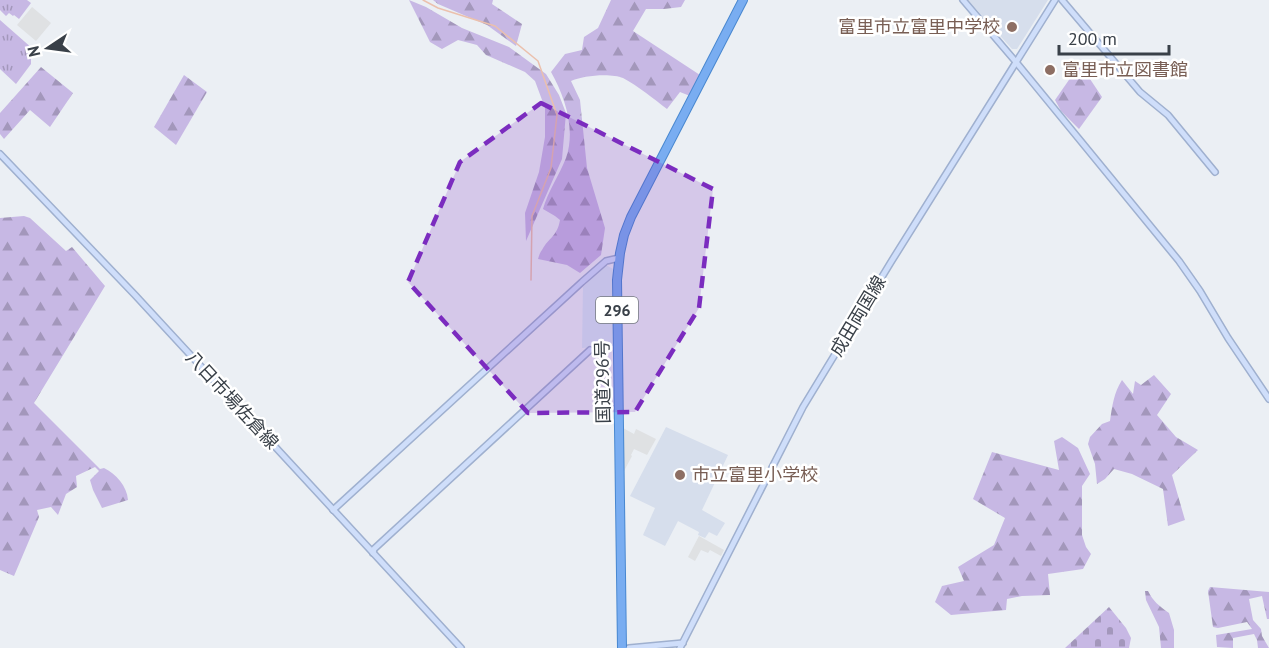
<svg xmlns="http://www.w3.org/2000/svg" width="1269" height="648" viewBox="0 0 1269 648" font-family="'PT Sans','Noto Sans JP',sans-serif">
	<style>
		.commercial { fill: #d8e7f3 }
		.education { fill: #d6deec }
		.grass { fill: url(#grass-tufts) }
		.forest { fill: url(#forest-firs) }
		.cemetery { fill: url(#cemetery-stones) }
		.parking { fill: #dfe1e3 }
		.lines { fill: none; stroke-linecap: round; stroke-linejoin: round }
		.stream { stroke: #ebc0ad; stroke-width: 1.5 }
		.secondary-casing { stroke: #9fb0cf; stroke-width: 8 }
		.highway-casing { stroke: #4988d0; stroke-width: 10 }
		.secondary { stroke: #cfdefa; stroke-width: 5 }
		.highway { stroke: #79adf1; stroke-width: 8 }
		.marked { fill: #7b2cbf; fill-opacity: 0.2; stroke: #7b2cbf; stroke-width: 4.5; stroke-dasharray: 12 8; stroke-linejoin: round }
		.education-dot { fill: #8d6e63; stroke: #fff; stroke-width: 2 }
		.labels { text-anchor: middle; stroke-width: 5; stroke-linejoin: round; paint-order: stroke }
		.shield { fill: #fff; stroke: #74797f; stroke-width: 1.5 }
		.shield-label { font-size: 16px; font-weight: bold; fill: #394048 }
		.education-label { font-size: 18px; fill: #785e54; stroke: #fff; text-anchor: start }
		.street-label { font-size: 18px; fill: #394048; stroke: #fff }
	</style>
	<defs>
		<pattern id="grass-tufts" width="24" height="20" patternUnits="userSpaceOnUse" patternTransform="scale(1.5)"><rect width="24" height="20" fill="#c7b8e4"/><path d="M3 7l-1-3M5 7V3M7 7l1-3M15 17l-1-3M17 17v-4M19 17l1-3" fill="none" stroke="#a397bb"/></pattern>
		<pattern id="forest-firs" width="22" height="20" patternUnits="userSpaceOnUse" patternTransform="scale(1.5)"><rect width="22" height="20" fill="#c7b8e4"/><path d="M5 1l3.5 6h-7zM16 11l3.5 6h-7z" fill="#a397bb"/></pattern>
		<pattern id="cemetery-stones" width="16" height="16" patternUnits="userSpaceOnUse" patternTransform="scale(1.5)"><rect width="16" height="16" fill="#c7b8e4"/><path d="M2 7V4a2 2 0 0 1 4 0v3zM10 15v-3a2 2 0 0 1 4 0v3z" fill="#a397bb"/></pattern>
	</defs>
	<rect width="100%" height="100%" fill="#ebeff4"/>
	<!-- commercial -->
	<path class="commercial" d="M 606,265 L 613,269 L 613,346 L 582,348 L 583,287 Z"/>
	<!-- education -->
	<g class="education">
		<path d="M 968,0 L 1048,0 L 1017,49 L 1012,49 Z"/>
		<path d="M 666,427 L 728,455 L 702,510 L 725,523 L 717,536 L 709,532 L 705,538 L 698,535 L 699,532 L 678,521 L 665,546 L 643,535 L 655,508 L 630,496 Z"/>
	</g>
	<!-- grass -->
	<g class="grass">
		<path d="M 0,0 L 27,0 L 31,3 L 19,19 L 14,15 L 13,16 L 9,13 L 6,16 L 0,10 Z"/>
		<path d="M 0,20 L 33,49 L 31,53 L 31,64 L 16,84 L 0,69 Z"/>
	</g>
	<!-- forest -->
	<g class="forest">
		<path d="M 409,0 L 426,7 L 462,28 L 509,47 L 546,74 L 559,95 L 566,113 L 562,159 L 526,241 L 525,213 L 539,172 L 545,137 L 545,108 L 535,81 L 525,72 L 486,55 L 477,45 L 458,40 L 442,49 L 430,42 Z"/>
		<path d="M 433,0 L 493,0 L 492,4 L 522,24 L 516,46 L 487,25 L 438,4 Z"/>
		<path d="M 611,0 L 685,0 L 681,7 L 664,9 L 646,9 L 633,31 L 700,75 L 690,96 L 680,92 L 667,109 C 654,99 638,86 623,78 C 612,73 583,75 571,81 L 580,100 L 587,168 L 605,228 L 601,255 L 580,273 L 567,265 L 538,259 C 539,256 540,252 542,250 C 549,237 557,237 560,220 L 555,216 L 543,209 C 548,191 559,176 566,158 C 576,129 565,97 551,72 L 565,54 L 582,50 L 584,37 L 598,28 Z"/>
		<path d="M 1080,64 L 1102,97 L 1079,129 L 1061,111 L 1055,100 Z"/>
		<path d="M 41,67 L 73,93 L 50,127 L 30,110 L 4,139 L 0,134 L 0,113 Z"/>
		<path d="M 184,75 L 207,92 L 176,145 L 154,127 Z"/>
		<path d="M 24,216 L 30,218 L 66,251 L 72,247 L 105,286 L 34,403 L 100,469 L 104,468 C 116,474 127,486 128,500 L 102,508 L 93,490 L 90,480 L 99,471 L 95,467 L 76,476 L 77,487 L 66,494 L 58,515 L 51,507 L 37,510 L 39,517 L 14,576 L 0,570 L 0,218 Z"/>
		<path d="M 1154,375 L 1171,394 L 1157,415 L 1176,437 L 1198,450 L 1172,475 L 1185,520 L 1168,526 L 1163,489 L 1132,474 L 1114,469 L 1105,479 L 1097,484 L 1095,464 L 1088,444 L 1090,437 L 1102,424 L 1110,421 C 1112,407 1114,392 1122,380 L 1133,394 L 1135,381 L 1141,385 Z"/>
		<path d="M 1062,437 L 1078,448 L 1090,474 L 1082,486 L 1082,535 L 1086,547 L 1091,554 L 1083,569 L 1048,574 L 1050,595 L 1022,596 L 1007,599 L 1006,610 L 951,615 L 935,602 L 942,586 L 964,581 L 958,567 L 994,545 L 1005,518 L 973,499 L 992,452 L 1059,470 L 1054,441 Z"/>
		<path d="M 1210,587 L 1269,592 L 1269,619 L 1267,619 L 1262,596 L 1249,599 L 1253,620 L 1261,629 L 1262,636 L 1269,648 L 1258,648 L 1257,640 L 1254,634 L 1233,638 L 1233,648 L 1217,647 L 1216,635 L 1252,629 L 1247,622 L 1218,628 L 1213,627 L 1208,591 Z"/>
		<path d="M 1145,591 L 1148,591 C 1153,601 1159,606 1169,613 L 1174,630 L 1174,648 L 1161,648 L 1159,627 L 1146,600 Z"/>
	</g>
	<!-- cemetery -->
	<path class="cemetery" d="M 1109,607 L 1126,628 L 1131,638 L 1129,648 L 1065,648 Z"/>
	<!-- parking -->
	<g class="parking">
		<path d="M 32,7 L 51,23 L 36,41 L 17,25 Z"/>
		<path d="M 623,428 L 634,434 L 636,429 L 656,439 L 647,455 L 634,449 L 631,455 L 632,456 L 623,473 Z"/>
		<path d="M 699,536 L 724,550 L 721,556 L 710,550 L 708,553 L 701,550 L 695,561 L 688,557 Z"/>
	</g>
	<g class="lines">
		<!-- stream -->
		<path class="stream" d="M 423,0 L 438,8 L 495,26 L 538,61 L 557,115 L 551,168 L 532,216 L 531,280"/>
		<!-- secondary casing -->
		<g class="secondary-casing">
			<g id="secondary">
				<path d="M 963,0 L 1016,62 L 1179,261 L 1200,291 L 1228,338 L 1269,399"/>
				<path d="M 1062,0 L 1140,92 L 1168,115 L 1215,172"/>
				<path d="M 0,154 L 135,295 L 461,648"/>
				<path d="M 333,510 L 582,282 L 606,261 L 619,258"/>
				<path d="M 373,553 L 374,549 L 590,350"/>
				<path d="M 629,648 L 683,643"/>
				<path d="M 680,648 L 803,407 L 891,262 L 1055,0"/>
			</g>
		</g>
		<!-- highway casing -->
		<g class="highway-casing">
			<path id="highway" d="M 622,648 L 617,280 L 620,253 L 624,235 L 631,217 L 743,0"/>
		</g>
		<!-- secondary -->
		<use href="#secondary" class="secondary"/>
		<!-- highway -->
		<use href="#highway" class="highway"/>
	</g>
	<!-- marked area -->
	<path class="marked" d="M 541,103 L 713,189 L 699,308 L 635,412 L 528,413 L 408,282 L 460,162 Z"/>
	<!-- markers -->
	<g class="education-dot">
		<circle cx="1012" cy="27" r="6"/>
		<circle cx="1050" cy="70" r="6"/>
		<circle cx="680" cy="475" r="6"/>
	</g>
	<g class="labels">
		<!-- shield labels -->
		<rect class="shield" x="596" y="297" width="42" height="26" rx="4.5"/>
		<g class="shield-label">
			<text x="617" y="316">296</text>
		</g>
		<!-- education labels -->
		<g class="education-label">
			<text x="1000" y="33" text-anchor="end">富里市立富里中学校</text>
			<text x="1062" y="76">富里市立図書館</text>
			<text x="692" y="481">市立富里小学校</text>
		</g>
		<!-- street labels -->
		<g class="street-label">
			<text transform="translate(858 316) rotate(-59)" y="6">成田両国線</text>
			<text transform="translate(603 382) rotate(-91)" y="6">国道296号</text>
			<text transform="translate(232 400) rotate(47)" y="6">八日市場佐倉線</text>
		</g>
	</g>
	<!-- north arrow -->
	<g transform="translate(48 48) rotate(257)" stroke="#ffffff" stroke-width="4.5" paint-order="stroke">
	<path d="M0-4.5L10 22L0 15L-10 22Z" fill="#394048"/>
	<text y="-9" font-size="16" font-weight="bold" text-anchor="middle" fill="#394048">N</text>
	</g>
	<!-- scale -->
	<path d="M1059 45v9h110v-9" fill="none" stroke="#394048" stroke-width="3"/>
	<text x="1068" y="45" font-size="18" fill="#394048" stroke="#ffffff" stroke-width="4.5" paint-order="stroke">200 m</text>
</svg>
